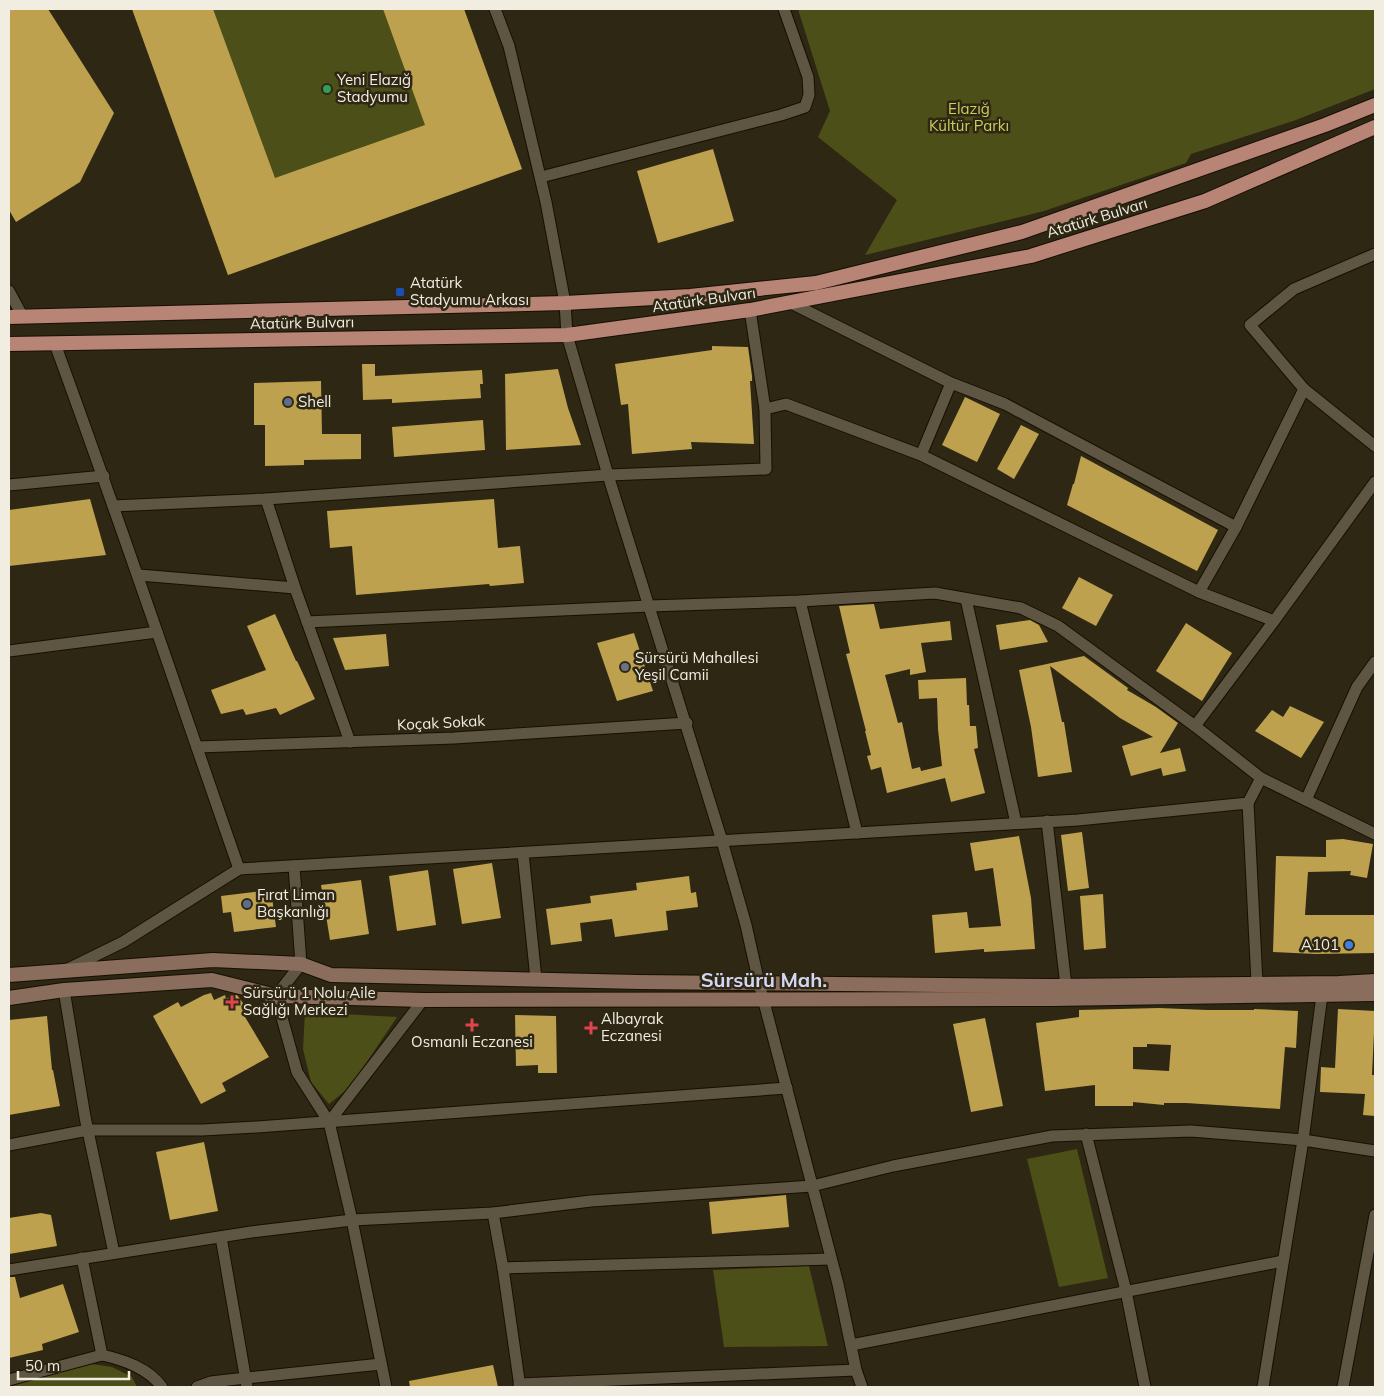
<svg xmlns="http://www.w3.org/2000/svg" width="1384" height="1396" viewBox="0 0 1384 1396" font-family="Mulish,sans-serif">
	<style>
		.green { fill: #4d4f19 }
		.building { fill: #bea14e; fill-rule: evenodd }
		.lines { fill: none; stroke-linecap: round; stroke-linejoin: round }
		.minor-casing { stroke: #161001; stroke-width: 13 }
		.secondary-casing { stroke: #161001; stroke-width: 16 }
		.primary-casing { stroke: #161001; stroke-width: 16 }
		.minor { stroke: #5e5642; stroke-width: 11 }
		.secondary { stroke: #8a6d5c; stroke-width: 14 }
		.primary { stroke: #b78476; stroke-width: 14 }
		.leisure-dot { fill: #2e9e5b; stroke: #2e2714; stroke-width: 2 }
		.transit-dot { fill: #1a4fb4; stroke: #2e2714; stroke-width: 2 }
		.service-dot { fill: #5c6f8a; stroke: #2e2714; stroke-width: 2 }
		.worship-dot { fill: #6b7280; stroke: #2e2714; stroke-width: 2 }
		.shop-dot { fill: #3f7fe0; stroke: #2e2714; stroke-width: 2 }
		.health-dot { fill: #e0444e; stroke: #2e2714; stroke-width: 2 }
		.labels { text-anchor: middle; stroke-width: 5; stroke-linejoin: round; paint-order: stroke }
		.poi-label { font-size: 15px; fill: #f1ede1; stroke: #2e2714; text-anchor: start }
		.park-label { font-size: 15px; fill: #cbcf5c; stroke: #2e2714 }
		.street-label { font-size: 15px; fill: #f1ede1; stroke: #2e2714 }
		.district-label { font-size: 20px; font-weight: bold; fill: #d1d7f4; stroke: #2e2714 }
	</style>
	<rect width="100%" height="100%" fill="#2e2714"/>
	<!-- green -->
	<g class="green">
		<path d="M 132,9 L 464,9 L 522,169 L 228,275 Z"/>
		<path d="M 798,9 L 1375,9 L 1375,89 L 1296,120 L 1191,154 L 1186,163 L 1044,211 L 865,255 L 897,200 L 818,137 L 830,111 Z"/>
		<path d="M 305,1012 L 397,1017 L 350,1087 L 329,1104 L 311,1082 L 303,1049 Z"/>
		<path d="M 1077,1149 L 1108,1278 L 1059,1287 L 1027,1159 Z"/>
		<path d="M 809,1266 L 828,1346 L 724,1347 L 713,1270 Z"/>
		<path d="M 78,1362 L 112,1367 L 132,1377 L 137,1387 L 9,1387 Z"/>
	</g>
	<!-- building -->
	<g class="building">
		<path d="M 9,9 L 48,9 L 114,113 L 80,182 L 16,222 L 9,210 Z"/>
		<path d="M 132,9 L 213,9 L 275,178 L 425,125 L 383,9 L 464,9 L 522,169 L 228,275 Z"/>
		<path d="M 713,149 L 734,221 L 658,243 L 637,171 Z"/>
		<path d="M 712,346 L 748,347 L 752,376 L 752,381 L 750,381 L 754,444 L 691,442 L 692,449 L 632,454 L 628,404 L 621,405 L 615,364 L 712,350 Z"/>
		<path d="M 362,364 L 375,364 L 375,376 L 482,370 L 483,384 L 480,384 L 481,398 L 392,403 L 392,399 L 363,400 Z"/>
		<path d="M 558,369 L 568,408 L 581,445 L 506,450 L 505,374 Z"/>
		<path d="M 321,381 L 322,434 L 361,434 L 361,459 L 304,460 L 304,465 L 265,466 L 265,425 L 254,425 L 254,383 Z"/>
		<path d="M 965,397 L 1000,414 L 977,462 L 942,445 Z"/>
		<path d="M 483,420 L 485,450 L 394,457 L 392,427 Z"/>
		<path d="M 1021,425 L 1039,434 L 1014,479 L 997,469 Z"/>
		<path d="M 1081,456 L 1218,530 L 1197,571 L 1067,505 L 1073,484 L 1074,484 Z"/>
		<path d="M 90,499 L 106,555 L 9,566 L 9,510 Z"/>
		<path d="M 494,499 L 498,548 L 520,546 L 524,583 L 490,586 L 489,584 L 356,595 L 352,546 L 330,548 L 327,511 Z"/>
		<path d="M 1079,577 L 1113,595 L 1096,626 L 1062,608 Z"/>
		<path d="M 874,604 L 880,629 L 950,621 L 952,640 L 921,643 L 926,672 L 910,675 L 910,669 L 885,675 L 898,723 L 902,722 L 912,769 L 920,767 L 921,771 L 942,766 L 938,729 L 937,698 L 919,699 L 918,680 L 966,678 L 967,705 L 969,705 L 970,726 L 976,726 L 978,748 L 974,749 L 985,793 L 951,802 L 945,778 L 887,793 L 881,767 L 871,770 L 867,756 L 871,755 L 865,731 L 866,731 L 846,654 L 850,653 L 839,606 Z"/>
		<path d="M 275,614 L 296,661 L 297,661 L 315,699 L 280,715 L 276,708 L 246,715 L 243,709 L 221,714 L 211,690 L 266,670 L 247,626 Z"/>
		<path d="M 1030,620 L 1039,625 L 1048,642 L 1000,650 L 996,625 Z"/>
		<path d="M 1186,623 L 1232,653 L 1202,701 L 1156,671 Z"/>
		<path d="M 634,633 L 653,691 L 617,701 L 597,643 Z"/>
		<path d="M 386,634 L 389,666 L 345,670 L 333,638 Z"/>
		<path d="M 1084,656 L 1128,688 L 1127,690 L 1156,707 L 1178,723 L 1160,753 L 1180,748 L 1186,771 L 1163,776 L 1161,768 L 1131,776 L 1122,746 L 1153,737 L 1120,718 L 1050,666 L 1062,722 L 1064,722 L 1072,772 L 1038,777 L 1031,727 L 1019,670 Z"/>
		<path d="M 1290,706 L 1324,722 L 1301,758 L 1255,731 L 1272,710 L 1283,717 Z"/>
		<path d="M 1082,832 L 1089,888 L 1068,891 L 1061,835 Z"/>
		<path d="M 1019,836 L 1031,898 L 1035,949 L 984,952 L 984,949 L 935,953 L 932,915 L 967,912 L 969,928 L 1001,926 L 993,868 L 975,871 L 970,843 Z"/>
		<path d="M 1343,839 L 1373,844 L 1367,878 L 1350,875 L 1351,871 L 1308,872 L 1305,915 L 1375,915 L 1375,953 L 1316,954 L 1273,952 L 1276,856 L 1326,857 L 1326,840 Z"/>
		<path d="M 492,863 L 501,918 L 462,924 L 453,869 Z"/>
		<path d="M 428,870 L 436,925 L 397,931 L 389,876 Z"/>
		<path d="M 689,876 L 691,893 L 696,892 L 698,907 L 666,911 L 668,930 L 615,937 L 612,919 L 580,923 L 582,941 L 551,945 L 546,909 L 591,903 L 590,896 L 637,890 L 636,883 Z"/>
		<path d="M 361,880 L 369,934 L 330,940 L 321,885 Z"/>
		<path d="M 271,890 L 276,927 L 234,932 L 231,912 L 223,913 L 221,896 Z"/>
		<path d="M 1103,894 L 1106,948 L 1084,950 L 1080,896 Z"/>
		<path d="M 211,993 L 214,1000 L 225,995 L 226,999 L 234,995 L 237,995 L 251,1014 L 245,1017 L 269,1057 L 222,1083 L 226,1091 L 201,1104 L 153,1016 L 178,1002 L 181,1007 L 204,995 Z"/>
		<path d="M 1159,1008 L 1207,1010 L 1254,1010 L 1254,1009 L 1298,1011 L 1296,1048 L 1285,1047 L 1280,1109 L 1186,1103 L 1164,1103 L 1164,1105 L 1133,1102 L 1133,1106 L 1095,1106 L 1095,1085 L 1045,1091 L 1036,1023 L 1079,1017 L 1079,1010 ZM 1147,1044 L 1171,1045 L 1169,1071 L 1133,1069 L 1133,1047 L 1147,1047 Z"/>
		<path d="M 1338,1009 L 1375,1011 L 1372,1075 L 1375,1075 L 1375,1116 L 1363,1115 L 1365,1094 L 1320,1092 L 1321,1067 L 1335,1068 Z"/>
		<path d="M 515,1015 L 556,1016 L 557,1073 L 538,1073 L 538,1065 L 516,1066 Z"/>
		<path d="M 47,1016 L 52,1070 L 53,1070 L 60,1106 L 9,1115 L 9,1020 Z"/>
		<path d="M 985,1018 L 1003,1106 L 971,1112 L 953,1024 Z"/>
		<path d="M 204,1142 L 218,1211 L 170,1220 L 156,1152 Z"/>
		<path d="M 786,1195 L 789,1227 L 712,1234 L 709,1202 Z"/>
		<path d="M 41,1213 L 51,1215 L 57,1246 L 9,1254 L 9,1218 Z"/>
		<path d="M 9,1277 L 15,1277 L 20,1298 L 63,1284 L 79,1332 L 42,1344 L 43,1350 L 9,1358 Z"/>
		<path d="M 493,1365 L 498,1387 L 410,1387 L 409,1381 Z"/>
	</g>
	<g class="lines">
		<!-- minor casing -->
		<g class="minor-casing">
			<g id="minor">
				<path d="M 495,9 L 509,46 L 546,202 L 565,303 L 567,335 L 608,475 L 722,841 L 746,925 L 759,983 L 838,1284 L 856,1370 L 862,1387"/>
				<path d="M 541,177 L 781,115 L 805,107 L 809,95 L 808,77 L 784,9"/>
				<path d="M 9,291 L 23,317"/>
				<path d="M 791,303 L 951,383 L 1005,404 L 1236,527"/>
				<path d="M 750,310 L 765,409"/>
				<path d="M 55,344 C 119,518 178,694 239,869"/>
				<path d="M 1304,389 L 1250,325 L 1294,289 L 1375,254"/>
				<path d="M 921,455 L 951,383"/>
				<path d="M 9,485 L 104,476"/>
				<path d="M 266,499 L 295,588 L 350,742"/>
				<path d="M 113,506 L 266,499 L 608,475 L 766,469 L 765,409 L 786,404 L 921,455 L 1199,592 L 1274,621 L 1195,726"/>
				<path d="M 139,575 L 295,588"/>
				<path d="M 1199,592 L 1236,527 L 1304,389 L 1375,446"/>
				<path d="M 966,599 L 1016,823"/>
				<path d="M 800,601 L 857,833"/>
				<path d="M 1274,621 L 1375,482"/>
				<path d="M 307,622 L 649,606 L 800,601 L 935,593 L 1021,608 L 1058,626 L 1195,726 L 1261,778"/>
				<path d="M 9,651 L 157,632"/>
				<path d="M 197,747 L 454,738 L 687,723"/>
				<path d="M 1306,800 L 1357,687 L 1375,662"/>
				<path d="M 1248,803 L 1257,983"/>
				<path d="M 1047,821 L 1066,986"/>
				<path d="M 523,853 L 536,979"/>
				<path d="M 294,866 L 301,964 L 276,996 L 297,1072 L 329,1122 L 352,1220 L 386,1387"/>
				<path d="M 68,969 L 123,942 L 239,869 L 1078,820 L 1248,803 L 1261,778 L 1375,834"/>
				<path d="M 64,990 L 85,1117 L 114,1253"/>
				<path d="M 329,1122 L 423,1000"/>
				<path d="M 1086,1134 L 1126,1291 L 1145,1387"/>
				<path d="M 9,1145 L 88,1130 L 202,1130 L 257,1127 L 787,1088"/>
				<path d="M 493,1213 L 503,1268 L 520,1387"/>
				<path d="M 221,1237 L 247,1387"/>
				<path d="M 82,1258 L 102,1355"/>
				<path d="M 503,1268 L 831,1259"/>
				<path d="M 9,1270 L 251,1232 L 352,1220 L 493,1213 L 591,1201 L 812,1186 L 893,1166 L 1052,1136 L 1191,1131 L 1303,1140 L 1375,1151"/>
				<path d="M 851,1345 L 1283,1261"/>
				<path d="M 9,1380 L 102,1355 C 124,1360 148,1368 162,1387"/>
				<path d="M 519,1384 L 856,1370"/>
				<path d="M 197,1387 L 211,1382 L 228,1380 L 381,1364"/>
				<path d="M 1263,1387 L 1303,1140 L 1322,995"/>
				<path d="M 1343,1387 L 1375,1215"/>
			</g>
		</g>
		<!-- secondary casing -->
		<g class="secondary-casing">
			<g id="secondary">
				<path d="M 9,975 L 213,960 L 301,964 L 331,975 L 638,982 L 1053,986 L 1339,983 L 1375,981"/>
				<path d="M 9,998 L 64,990 L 212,980 L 276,996 L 423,1000 L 1053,999 L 1375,994"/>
			</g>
		</g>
		<!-- primary casing -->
		<g class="primary-casing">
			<g id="primary">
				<path d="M 9,317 L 565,303 L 690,296 L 816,283 L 1022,232 L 1325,125 L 1375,105"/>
				<path d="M 9,344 L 567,335 L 750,310 L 1031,256 L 1205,201 L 1375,127"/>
			</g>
		</g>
		<!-- minor -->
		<use href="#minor" class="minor"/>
		<!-- secondary -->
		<use href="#secondary" class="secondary"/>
		<!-- primary -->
		<use href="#primary" class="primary"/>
	</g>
	<!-- markers -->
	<circle class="leisure-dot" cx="327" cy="89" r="5"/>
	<rect class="transit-dot" x="395" y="287" width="10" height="10" rx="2.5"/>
	<g class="service-dot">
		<circle cx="288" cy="402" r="5"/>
		<circle cx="247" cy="904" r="5"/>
	</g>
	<circle class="worship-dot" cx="625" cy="667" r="5"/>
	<circle class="shop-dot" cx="1349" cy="945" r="5"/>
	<g class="health-dot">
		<path d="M229.5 994.5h5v5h5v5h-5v5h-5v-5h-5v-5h5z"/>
		<path d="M469.5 1017.5h5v5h5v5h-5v5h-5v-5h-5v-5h5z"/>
		<path d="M588.5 1020.5h5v5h5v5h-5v5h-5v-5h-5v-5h5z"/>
	</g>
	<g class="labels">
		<!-- poi labels -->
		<g class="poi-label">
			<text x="337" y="85">Yeni Elazığ<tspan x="337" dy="17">Stadyumu</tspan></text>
			<text x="410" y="288">Atatürk<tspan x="410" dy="17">Stadyumu Arkası</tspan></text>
			<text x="298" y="407">Shell</text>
			<text x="635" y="663">Sürsürü Mahallesi<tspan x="635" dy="17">Yeşil Camii</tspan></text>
			<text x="257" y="900">Fırat Liman<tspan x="257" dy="17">Başkanlığı</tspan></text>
			<text x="1339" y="950" text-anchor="end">A101</text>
			<text x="243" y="998">Sürsürü 1 Nolu Aile<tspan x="243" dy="17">Sağlığı Merkezi</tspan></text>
			<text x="601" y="1024">Albayrak<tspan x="601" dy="17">Eczanesi</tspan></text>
			<text x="472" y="1047" text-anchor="middle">Osmanlı Eczanesi</text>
		</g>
		<!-- park labels -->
		<g class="park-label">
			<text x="969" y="114">Elazığ<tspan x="969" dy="17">Kültür Parkı</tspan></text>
		</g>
		<!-- street labels -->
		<g class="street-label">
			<text transform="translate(1097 218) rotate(-17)" y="5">Atatürk Bulvarı</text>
			<text transform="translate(704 300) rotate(-8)" y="5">Atatürk Bulvarı</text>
			<text transform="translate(302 323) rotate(-1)" y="5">Atatürk Bulvarı</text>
			<text transform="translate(441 723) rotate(-3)" y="5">Koçak Sokak</text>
		</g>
		<!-- district labels -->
		<g class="district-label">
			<text x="764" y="987">Sürsürü Mah.</text>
		</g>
	</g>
	<!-- border -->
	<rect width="1384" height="1396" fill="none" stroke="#f1ede1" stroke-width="20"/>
	<!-- scale -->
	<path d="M18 1371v8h111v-8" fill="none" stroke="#f1ede1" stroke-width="2.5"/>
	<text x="25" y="1371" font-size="15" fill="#f1ede1" stroke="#2e2714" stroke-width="4" paint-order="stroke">50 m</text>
</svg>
